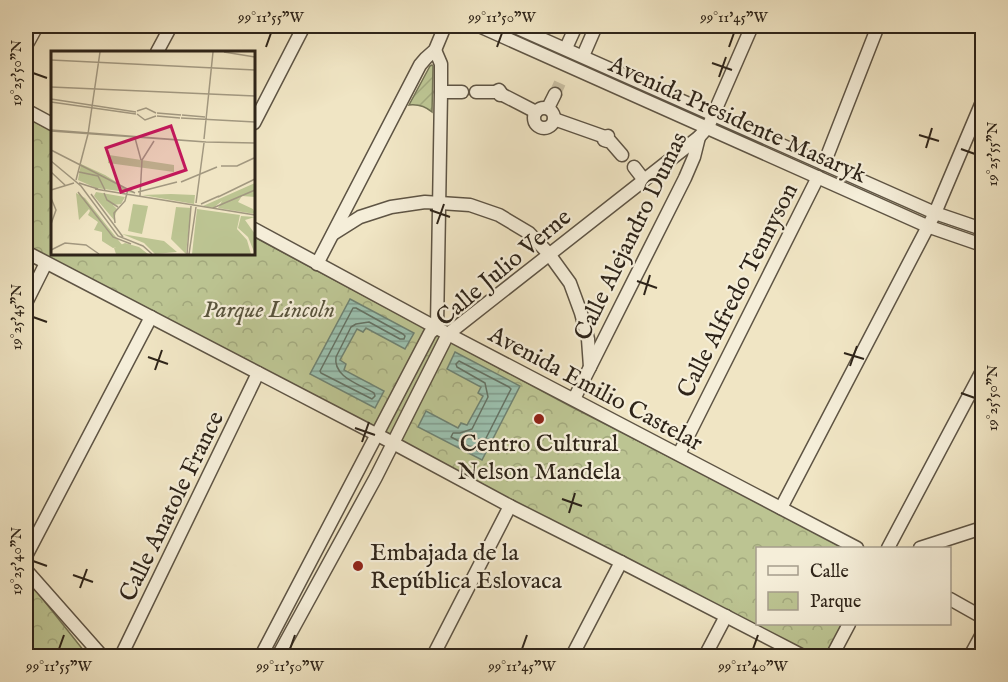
<svg xmlns="http://www.w3.org/2000/svg" width="1008" height="682" viewBox="0 0 1008 682" font-family="'IM FELL English',serif">
	<style>
		.park { fill: url(#park-crowns); stroke: #757456; stroke-width: 1.5 }
		.garden { fill: url(#garden-furrows); stroke: #757456; stroke-width: 1.5 }
		.water { fill: url(#water-rules); stroke: #6f8272; stroke-width: 1.5 }
		.lines { fill: none; stroke-linecap: round; stroke-linejoin: round }
		.shore { stroke: #647264; stroke-width: 1.5 }
		.minor-tunnel { stroke: #c9bea2; stroke-width: 12; stroke-dasharray: 12 6; stroke-linecap: butt }
		.minor-casing { stroke: #5e5444; stroke-width: 15 }
		.minor { stroke: #f5eed9; stroke-width: 12 }
		.ticks { fill: none; stroke: #2e2419; stroke-width: 2 }
		.poi-dot { fill: #8f2418; stroke: #f5eed9; stroke-width: 2 }
		.labels { text-anchor: middle; stroke-width: 4.5; stroke-linejoin: round; paint-order: stroke }
		.street-label { font-size: 24px; fill: #2e2419; stroke: #f5eed9 }
		.park-label { font-size: 24px; font-style: italic; fill: #59543d; stroke: #f5eed9 }
		.poi-label { font-size: 24px; fill: #2e2419; stroke: #f5eed9 }
		.inset-road { fill: none; stroke: #a29880; stroke-width: 1.5 }
		.view { fill: #c2185b; fill-opacity: 0.15; stroke: #c2185b; stroke-width: 3 }
		.inset-edge { fill: none; stroke: #2e2419; stroke-width: 3 }
		.neatline { fill: none; stroke: #2e2419; stroke-width: 2 }
		.ticks-label { font-size: 15px; text-anchor: middle; fill: #2e2419 }
	</style>
	<defs>
		<pattern id="park-crowns" width="20" height="18" patternUnits="userSpaceOnUse" patternTransform="scale(1.5)"><rect width="20" height="18" fill="#bcc492"/><path d="M2 6a3 3 0 1 1 6 0M12 15a3 3 0 1 1 6 0" fill="none" stroke="#a2a87d"/></pattern>
		<pattern id="garden-furrows" width="10" height="10" patternUnits="userSpaceOnUse" patternTransform="scale(1.5)"><rect width="10" height="10" fill="#bcc492"/><path d="M-1 1l2-2M0 10L10 0M9 11l2-2" fill="none" stroke="#a2a87d"/></pattern>
		<pattern id="water-rules" width="6" height="5" patternUnits="userSpaceOnUse" patternTransform="scale(1.5)"><rect width="6" height="5" fill="#9bc0ae"/><path d="M0 2.5h6" fill="none" stroke="#7f9c8d"/></pattern>
	</defs>
	<rect width="100%" height="100%" fill="#f0e5c4"/>
	<filter id="stains"><feTurbulence type="fractalNoise" baseFrequency=".00333" numOctaves="4"/><feColorMatrix values="0 0 0 0 .2 0 0 0 0 .09 0 0 0 0 .02 0 0 0 .5 -.17"/></filter>
	<radialGradient id="worn" r=".72"><stop offset=".6" stop-color="#630" stop-opacity="0"/><stop offset="1" stop-color="#630" stop-opacity=".3"/></radialGradient>
	<!-- park -->
	<g class="park">
		<path d="M 26,117 L 52,131 L 52,254 L 254,254 L 254,237 L 570,406 L 847,548 L 758,548 L 758,624 L 844,624 L 829,653 L 823,656 L 811,656 L 515,504 L 26,247 Z"/>
		<path d="M 26,578 L 88,656 L 26,656 Z"/>
	</g>
	<!-- garden -->
	<path class="garden" d="M 432,65 L 433,66 L 432,112 C 425,106 418,104 409,105 L 430,66 Z"/>
	<!-- water -->
	<g class="water">
		<path d="M 350,299 L 414,333 L 405,349 L 366,328 L 363,332 L 357,329 L 340,360 L 346,364 L 344,370 L 384,391 L 375,408 L 310,374 Z"/>
		<path d="M 455,352 L 520,386 L 482,460 L 418,427 L 426,411 L 458,428 L 461,423 L 467,425 L 483,396 L 478,393 L 481,387 L 447,369 Z"/>
	</g>
	<g class="lines">
		<!-- shore -->
		<g class="shore">
			<path d="M 353,308 L 356,308 L 403,334 L 405,336 L 404,339 L 400,339 L 369,322 L 356,324 L 351,327 L 336,357 C 333,377 359,384 374,393 L 375,396 L 372,399 L 321,373 L 320,371 Z"/>
			<path d="M 459,361 L 509,387 L 511,389 L 480,450 L 478,451 L 451,437 L 453,433 L 460,433 L 472,429 L 488,397 L 485,383 L 457,367 L 456,364 Z"/>
		</g>
		<!-- minor-tunnel -->
		<path class="minor-tunnel" d="M 555,94 L 562,78"/>
		<!-- minor casing -->
		<g class="minor-casing">
			<g id="minor">
				<path d="M 479,26 L 927,226 L 982,245"/>
				<path d="M 513,26 L 935,213 L 982,229"/>
				<path d="M 26,46 L 37,26"/>
				<path d="M 566,48 L 576,26"/>
				<path d="M 435,50 L 441,64 L 441,92 L 437,327"/>
				<path d="M 157,52 L 171,26"/>
				<path d="M 583,56 L 596,26"/>
				<path d="M 441,92 L 462,92"/>
				<path d="M 476,92 L 495,92 L 499,90 L 501,93 L 500,95"/>
				<path d="M 501,94 L 536,112"/>
				<circle cx="544" cy="118" r="10"/>
				<path d="M 548,108 L 555,94"/>
				<path d="M 26,110 L 52,124"/>
				<path d="M 554,119 L 605,137"/>
				<path d="M 254,123 L 304,26"/>
				<path d="M 608,136 L 605,137 L 604,140 L 607,141 L 609,140 L 622,155"/>
				<path d="M 824,164 L 878,26"/>
				<path d="M 634,167 L 644,180"/>
				<path d="M 254,229 L 448,334 L 857,548"/>
				<path d="M 333,234 L 360,217 L 391,207 L 425,202 L 470,205 L 499,215 L 529,233 L 549,254 L 570,283 L 581,313 L 588,339 L 590,367"/>
				<path d="M 26,252 L 393,443 L 510,506 L 621,562 L 803,656"/>
				<path d="M 317,264 L 420,65 L 426,58 L 435,50 L 445,26"/>
				<path d="M 26,303 L 46,263"/>
				<path d="M 574,399 L 685,178 L 694,157 L 699,137"/>
				<path d="M 679,454 L 818,177"/>
				<path d="M 781,508 L 935,213 L 982,102"/>
				<path d="M 888,548 L 982,371"/>
				<path d="M 920,548 L 982,528"/>
				<path d="M 26,556 L 151,317"/>
				<path d="M 26,570 L 102,656"/>
				<path d="M 950,599 L 982,617"/>
				<path d="M 121,656 L 258,373"/>
				<path d="M 261,656 L 430,333 L 437,327"/>
				<path d="M 278,656 L 376,477 L 448,334 L 699,137 L 708,127 L 752,26"/>
				<path d="M 433,656 L 510,506"/>
				<path d="M 572,656 L 621,562"/>
				<path d="M 705,656 L 726,616"/>
				<path d="M 832,656 L 849,624"/>
				<path d="M 970,656 L 982,634"/>
			</g>
		</g>
		<!-- minor -->
		<use href="#minor" class="minor"/>
	</g>
	<!-- ticks -->
	<path class="ticks" d="M 266,47 L 271,33M 497,47 L 502,33M 729,47 L 734,33M 712,63 L 732,70M 33,73 L 47,78M 719,77 L 726,57M 919,135 L 939,141M 926,148 L 932,128M 961,149 L 975,154M 430,210 L 450,217M 437,224 L 444,204M 637,281 L 657,288M 644,295 L 650,275M 33,317 L 47,322M 844,353 L 864,359M 148,357 L 168,364M 850,366 L 857,346M 155,370 L 162,350M 961,393 L 975,398M 355,428 L 375,435M 362,442 L 369,422M 562,499 L 582,506M 569,513 L 575,493M 33,561 L 47,566M 73,575 L 93,582M 80,588 L 87,569M 59,649 L 64,635M 290,649 L 295,635M 522,649 L 527,635M 753,649 L 758,635"/>
	<!-- markers -->
	<g class="poi-dot">
		<circle cx="539" cy="419" r="6"/>
		<circle cx="358" cy="566" r="6"/>
	</g>
	<g class="labels">
		<!-- street labels -->
		<g class="street-label">
			<text transform="translate(738 119) rotate(24)" y="8">Avenida Presidente Masaryk</text>
			<text transform="translate(630 236) rotate(-64)" y="8">Calle Alejandro Dumas</text>
			<text transform="translate(503 267) rotate(-40)" y="8">Calle Julio Verne</text>
			<text transform="translate(737 290) rotate(-63)" y="8">Calle Alfredo Tennyson</text>
			<text transform="translate(596 388) rotate(28)" y="8">Avenida Emilio Castelar</text>
			<text transform="translate(171 506) rotate(-64)" y="8">Calle Anatole France</text>
		</g>
		<!-- park labels -->
		<g class="park-label">
			<text x="269" y="317">Parque Lincoln</text>
		</g>
		<!-- poi labels -->
		<g class="poi-label">
			<text x="539" y="451">Centro Cultural<tspan x="539" dy="28">Nelson Mandela</tspan></text>
			<text x="370" y="560" text-anchor="start">Embajada de la<tspan x="370" dy="28">República Eslovaca</tspan></text>
		</g>
	</g>
	<!-- overview -->
	<g transform="translate(51 51)">
		<rect width="204" height="204" fill="#f0e5c4"/>
		<path d="M 82,153 L 97,155 L 91,183 L 77,180 Z" fill="#bcc492"/>
		<path d="M 204,132 L 204,146 L 191,145 L 187,151 L 202,158 L 204,163 L 167,157 L 171,150 L 162,157 L 152,155 ZM 45,141 L 74,146 L 70,153 L 62,154 L 66,158 L 63,169 L 43,145 ZM 25,142 L 34,147 L 72,195 L 62,197 L 51,190 L 51,181 L 43,179 L 47,171 L 37,164 L 39,160 L 38,158 L 28,169 ZM 190,165 L 204,166 L 194,169 L 204,183 L 204,203 L 197,186 L 187,177 ZM 71,183 L 113,190 L 126,201 L 104,203 L 93,192 Z" fill="#bcc492"/>
		<path d="M 58,104 L 123,114 L 123,121 L 57,112 ZM 30,113 L 54,124 L 83,142 L 45,137 L 27,129 ZM 120,143 L 144,144 L 143,153 L 91,144 ZM 125,156 L 140,157 L 135,203 L 120,188 ZM 146,158 L 189,164 L 186,178 L 196,189 L 200,203 L 141,203 ZM 74,192 L 88,196 L 97,203 L 65,203 L 63,197 Z" fill="#bcc492"/>
		<path class="inset-road" d="M 173,1 L 204,6M 0,9 L 204,19M 0,36 L 204,45M 0,48 L 85,61M 0,51 L 85,63M 86,60 L 95,57 L 105,62M 106,62 L 130,64M 86,63 L 94,69 L 105,65M 131,64 L 154,66M 106,65 L 129,67M 130,67 L 204,71M 0,79 L 155,91 L 0,80M 84,87 L 90,109M 153,88 L 162,1M 155,91 L 204,92M 0,99 L 84,142M 0,110 L 30,135 L 67,185 L 92,195 L 101,203M 170,115 L 186,115 L 203,107M 0,121 L 15,135M 28,121 L 47,125 L 54,139M 25,129 L 37,83 L 49,1M 130,131 L 166,116M 28,132 L 47,138M 44,138 L 204,164M 0,139 L 23,132M 27,141 L 62,186 L 80,193M 87,141 L 126,131M 53,142 L 56,149 L 67,156M 40,143 L 72,186M 89,145 L 91,109 L 103,90M 167,146 L 204,128M 0,147 L 5,159 L 0,173M 145,152 L 153,92M 150,153 L 168,145M 162,157 L 204,139M 64,172 L 63,162 L 74,150 L 77,138M 0,199 L 14,192 L 35,194 L 48,203M 136,203 L 140,155M 138,203 L 145,156"/>
		<path class="view" d="M 120,75 L 135,119 L 70,141 L 55,97 Z"/>
		<rect width="204" height="204" class="inset-edge"/>
	</g>
	<!-- margin -->
	<rect width="1008" height="682" fill="none" stroke="#f0e5c4" stroke-width="66"/>
	<!-- legend -->
	<rect x="756" y="547" width="195" height="78" fill="#f5eed9" stroke="#a59d8c" stroke-width="1.5"/>
	<rect x="768" y="566" width="30" height="9" fill="#f5eed9" stroke="#a59d8c" stroke-width="1.5"/>
	<text x="810" y="577" font-size="18" fill="#2e2419">Calle</text>
	<rect x="768" y="592" width="30" height="18" fill="url(#park-crowns)" stroke="#a59d8c" stroke-width="1.5"/>
	<text x="810" y="607" font-size="18" fill="#2e2419">Parque</text>
	<rect x="33" y="33" width="942" height="616" class="neatline"/>
	<g class="ticks-label">
		<text x="271" y="22">99°11'55"W</text>
		<text x="502" y="22">99°11'50"W</text>
		<text x="734" y="22">99°11'45"W</text>
		<text transform="translate(16 73) rotate(-90)" y="5">19°25'50"N</text>
		<text transform="translate(992 154) rotate(-90)" y="5">19°25'55"N</text>
		<text transform="translate(16 317) rotate(-90)" y="5">19°25'45"N</text>
		<text transform="translate(992 398) rotate(-90)" y="5">19°25'50"N</text>
		<text transform="translate(16 561) rotate(-90)" y="5">19°25'40"N</text>
		<text x="59" y="671">99°11'55"W</text>
		<text x="290" y="671">99°11'50"W</text>
		<text x="522" y="671">99°11'45"W</text>
		<text x="753" y="671">99°11'40"W</text>
	</g>
	<rect width="100%" height="100%" filter="url(#stains)"/>
	<rect width="100%" height="100%" fill="url(#worn)"/>
</svg>
